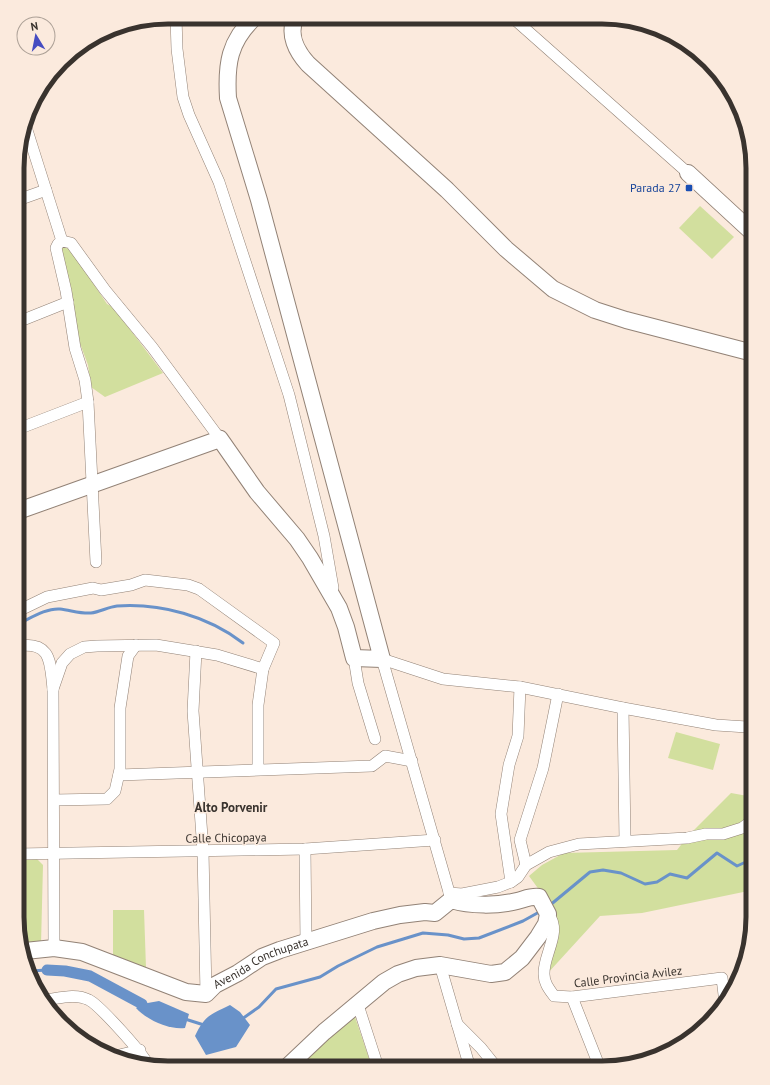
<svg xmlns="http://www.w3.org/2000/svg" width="770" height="1085" viewBox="0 0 770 1085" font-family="'PT Sans',sans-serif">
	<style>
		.green { fill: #d2df9e }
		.water { fill: #6992c9 }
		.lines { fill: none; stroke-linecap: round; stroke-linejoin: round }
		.stream { stroke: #6992c9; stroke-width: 3 }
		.canal { stroke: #6992c9; stroke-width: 11 }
		.street-casing { stroke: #928276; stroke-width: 12 }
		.secondary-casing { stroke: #928276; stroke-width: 18 }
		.street { stroke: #fff; stroke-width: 11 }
		.secondary { stroke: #fff; stroke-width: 16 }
		.transit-dot { fill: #1a4fb4; stroke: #fbeadd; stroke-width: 1.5 }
		.labels { text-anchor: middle; stroke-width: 3; stroke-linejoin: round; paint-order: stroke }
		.transit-label { font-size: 12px; fill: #164399; stroke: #fbeadd; text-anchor: end }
		.street-label { font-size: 12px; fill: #39332e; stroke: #fbeadd }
		.neighbourhood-label { font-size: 13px; font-weight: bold; fill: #39332e; stroke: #fbeadd }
		.rim { fill: none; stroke: #39332e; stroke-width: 5 }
	</style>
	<rect width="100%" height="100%" fill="#fbeadd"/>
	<!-- green -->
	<g class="green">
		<path d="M 700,206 L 734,237 L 712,259 L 679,228 Z"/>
		<path d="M 64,247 L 71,250 L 107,304 L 113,307 L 163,373 L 105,397 L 91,387 L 88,365 L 78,338 L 61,249 Z"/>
		<path d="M 676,732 L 720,744 L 713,770 L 668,758 Z"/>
		<path d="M 731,793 L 753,797 L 753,890 L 642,913 L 600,916 L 547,974 L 554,950 L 556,913 L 529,876 L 542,865 L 564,853 L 677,850 L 688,836 Z"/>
		<path d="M 37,859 L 43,865 L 41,944 L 24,947 L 17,917 L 17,860 Z"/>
		<path d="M 113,910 L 144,910 L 146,968 L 113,956 Z"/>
		<path d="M 354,1014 L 372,1067 L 295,1067 Z"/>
	</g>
	<!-- water -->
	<g class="water">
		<path d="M 159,1001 L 189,1014 L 185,1028 C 169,1030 147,1020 136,1008 L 142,1004 Z"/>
		<path d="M 230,1005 L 240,1012 L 250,1025 L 236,1047 L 206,1055 L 195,1036 C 205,1015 210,1015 230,1005 Z"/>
	</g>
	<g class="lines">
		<!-- stream -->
		<g class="stream">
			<path d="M 18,624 C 31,618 46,608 60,609 C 70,610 81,614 91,613 C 100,612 108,607 117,606 C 161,603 208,616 243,643"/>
			<path d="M 549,906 L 590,872 L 603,870 L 621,873 L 645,884 L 657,882 L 670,874 L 687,878 L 717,853 L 737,866 L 748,861 L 753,849"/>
			<path d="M 30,971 L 47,970"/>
			<path d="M 185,1019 L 204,1025"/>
			<path d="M 242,1019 L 259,1007 L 276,989 L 320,977 L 338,966 L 377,947 L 423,933 L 448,935 L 464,939 L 479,938 L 523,921 L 541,911"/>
		</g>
		<!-- canal -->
		<path class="canal" d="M 47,970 L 65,971 L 90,976 L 142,1004"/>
		<!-- street casing -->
		<g class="street-casing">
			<g id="street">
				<path d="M 176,17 L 177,49 L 183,97 L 189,115 L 219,182 L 289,395 L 324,536 L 333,588"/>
				<path d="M 513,18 L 688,173"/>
				<path d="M 26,127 L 62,241"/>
				<path d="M 18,200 L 46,190"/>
				<path d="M 18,322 L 68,302"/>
				<path d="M 18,429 L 88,402"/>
				<path d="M 96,562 L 88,402 L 85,380 L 75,348 L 66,291 L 56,248 L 58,244 L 62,241 L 71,243 L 105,290 L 152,347 L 220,439"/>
				<path d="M 18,611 L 47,597 L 93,588 L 101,590 L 131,585 L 145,580 L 188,585 L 199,589 L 274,643 L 263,669 L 217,655 L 156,645 L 97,646 L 84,647 L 70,654 L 62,663 L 53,689"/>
				<path d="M 17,646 C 52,641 50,662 53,689 L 54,948"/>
				<path d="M 196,651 L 193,711 L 203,851 L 206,994"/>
				<path d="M 354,658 L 358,683 L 375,739"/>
				<path d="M 382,659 L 443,679 L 520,687 L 623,708 L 716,725 L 747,727"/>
				<path d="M 382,659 L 451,899"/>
				<path d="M 623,708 L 625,841"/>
				<path d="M 258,769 L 258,705 L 263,669"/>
				<path d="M 119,775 L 372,766 L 385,756 L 412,761"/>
				<path d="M 54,800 L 107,799 L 115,791 L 120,769 L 120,708 L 128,656 L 136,645"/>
				<path d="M 305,849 L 306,943"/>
				<path d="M 17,854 L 305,849 L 435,840"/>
				<path d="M 526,865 L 520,840 L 543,768 L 558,694"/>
				<path d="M 511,882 L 501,814 L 509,765 L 518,736 L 520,687"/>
				<path d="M 449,893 L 462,894 L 498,887 L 511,882 L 518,877 L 526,865 L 549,852 L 579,844 L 687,838 L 706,834 L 723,834 L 742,828 L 753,820"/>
				<path d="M 548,914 C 563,931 543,955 544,974 C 544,983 549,989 554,996 L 572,997 L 722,978 L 725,1003"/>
				<path d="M 440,965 L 470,1068"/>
				<path d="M 572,997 L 600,1068"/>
				<path d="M 46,1000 C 60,998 76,993 89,1000 C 99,1005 146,1056 149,1067"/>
				<path d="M 358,1005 L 378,1067"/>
				<path d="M 457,1024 L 481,1048 L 497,1068"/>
				<path d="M 111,1057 L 140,1050"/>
			</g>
		</g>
		<!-- secondary casing -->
		<g class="secondary-casing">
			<g id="secondary">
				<path d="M 296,17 C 287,34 297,52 308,64 L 447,190 L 506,249 L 553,289 L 595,310 L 626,320 L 753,353"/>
				<path d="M 688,173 L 753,233"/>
				<path d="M 18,511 L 220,439 L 257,492 L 297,539 L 310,558 L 339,608 L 346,627 L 354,658 L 382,659 L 259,200 L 228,98 C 226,64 229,41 255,17"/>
				<path id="s1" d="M 25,951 L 54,948 L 82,952 L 186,992 L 206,994 L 215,985 L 238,973 L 262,957 L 280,950 L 373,921 L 400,915 L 425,912 L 435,913 L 451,900 C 471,906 497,906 517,901 C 525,899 531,896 539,897 L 548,914 L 546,924 L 538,937 L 522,958 L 505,972 L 491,974 L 440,965 L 416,968 L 398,974 L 384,982 L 324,1032 L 287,1067"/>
			</g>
		</g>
		<!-- street -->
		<use href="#street" class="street"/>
		<!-- secondary -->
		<use href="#secondary" class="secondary"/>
	</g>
	<!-- markers -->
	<rect class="transit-dot" x="685" y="184" width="8" height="8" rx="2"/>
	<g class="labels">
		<!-- transit labels -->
		<g class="transit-label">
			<text x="681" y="192">Parada 27</text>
		</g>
		<!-- street labels -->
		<g class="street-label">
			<text transform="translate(226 838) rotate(-1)" y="4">Calle Chicopaya</text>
			<text dy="4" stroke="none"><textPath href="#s1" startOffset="253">Avenida Conchupata</textPath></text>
			<text transform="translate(628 977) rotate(-7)" y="4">Calle Provincia Avilez</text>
		</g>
		<!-- neighbourhood labels -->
		<g class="neighbourhood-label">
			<text x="231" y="812">Alto Porvenir</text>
		</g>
	</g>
	<!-- crop -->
	<path d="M0 0H770V1085H0ZM168 24H602A144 144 0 0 1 746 168V917A144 144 0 0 1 602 1061H168A144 144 0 0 1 24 917V168A144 144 0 0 1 168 24Z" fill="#fbeadd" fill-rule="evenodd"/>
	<path class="rim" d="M168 24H602A144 144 0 0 1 746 168V917A144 144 0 0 1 602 1061H168A144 144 0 0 1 24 917V168A144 144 0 0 1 168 24Z"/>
	<!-- north arrow -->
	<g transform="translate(36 36) rotate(350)"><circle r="19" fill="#fbeadd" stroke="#ada197"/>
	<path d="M0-3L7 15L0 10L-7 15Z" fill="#464cc1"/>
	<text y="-6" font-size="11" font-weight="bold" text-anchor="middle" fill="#39332e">N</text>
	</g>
</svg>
